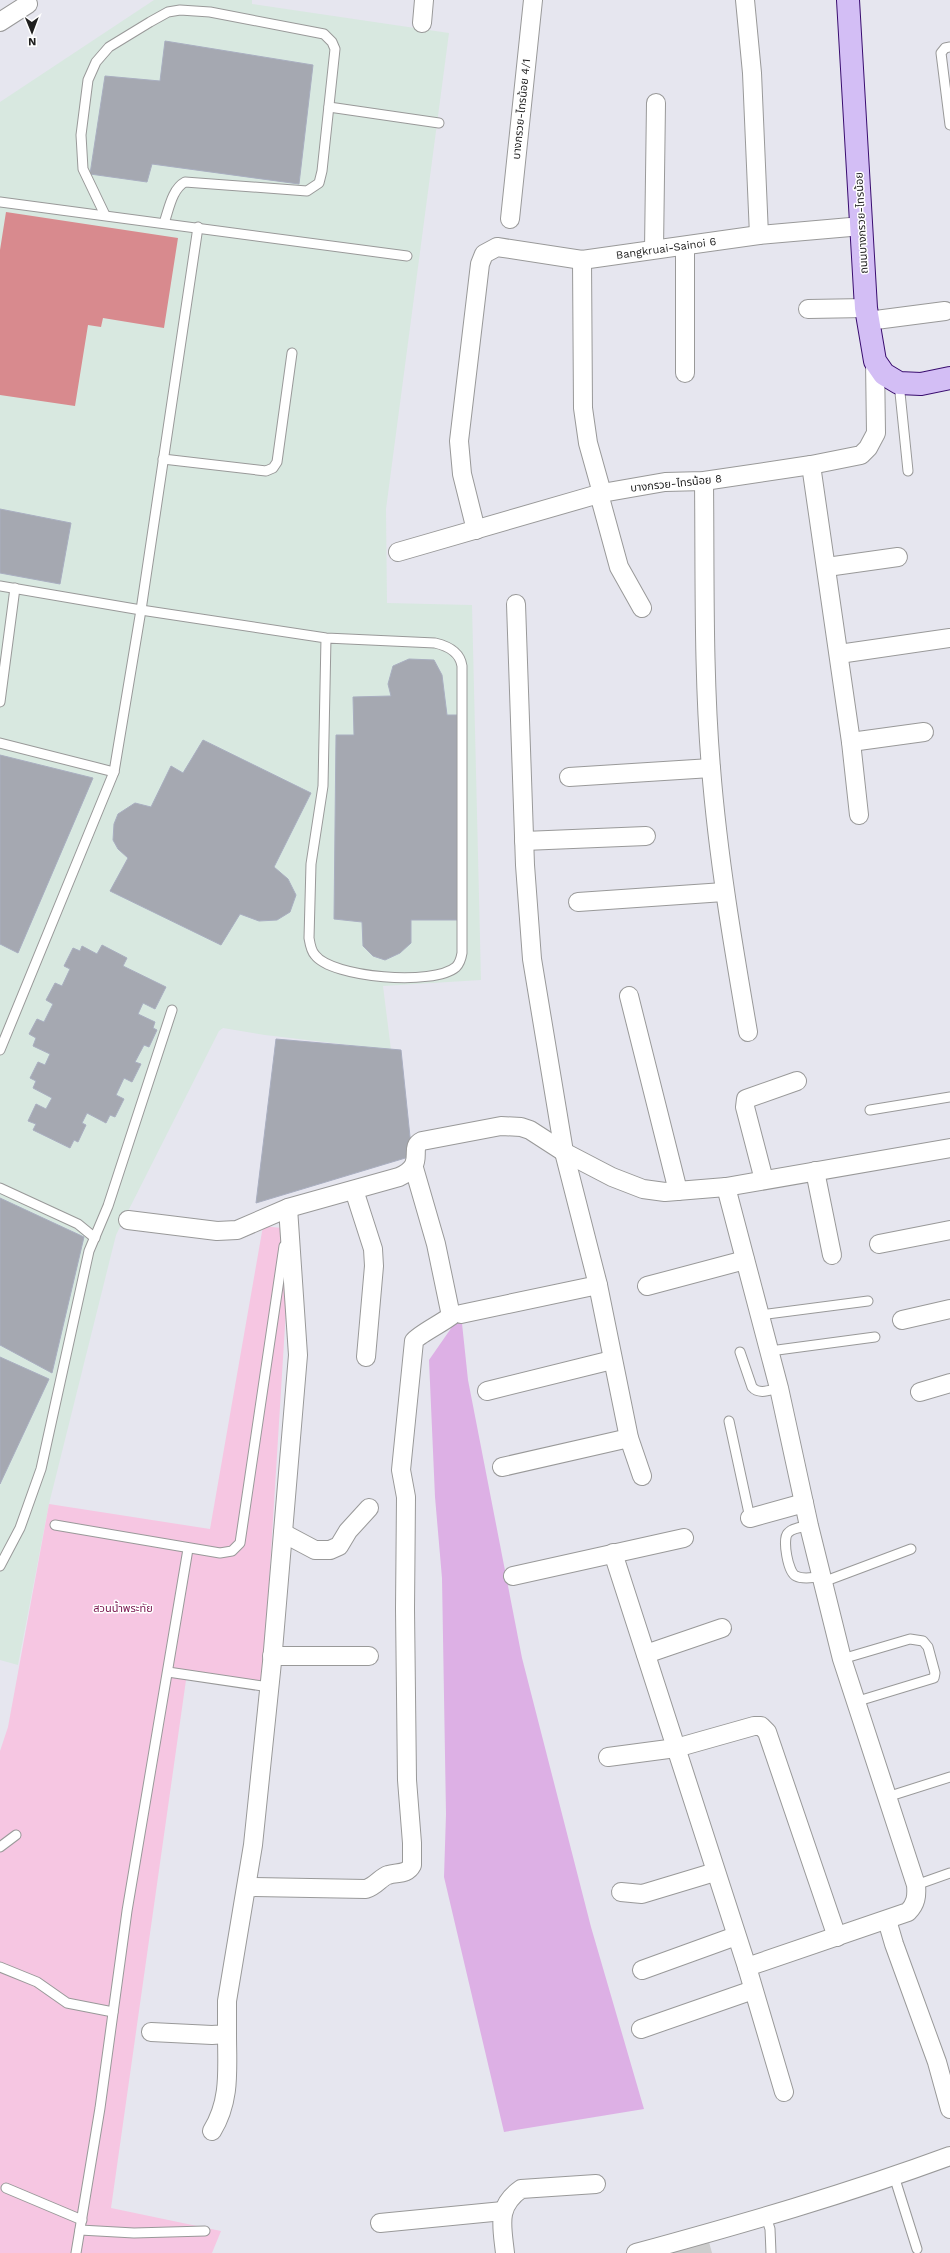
<svg xmlns="http://www.w3.org/2000/svg" width="950" height="2253" viewBox="0 0 950 2253" font-family="'Work Sans','Noto Sans Thai',sans-serif">
	<style>
		.industrial { fill: #d8e8e0 }
		.religious { fill: #cdcdcd }
		.grass { fill: #ddb0e5 }
		.park { fill: #f6c6e2 }
		.pitch { fill: #d88a8e }
		.building { fill: #a5a8b1; stroke: #a9aec0 }
		.lines { fill: none; stroke-linecap: round; stroke-linejoin: round }
		.lane-casing { stroke: #999; stroke-width: 11 }
		.street-casing { stroke: #999; stroke-width: 20 }
		.secondary-casing { stroke: #390d6f; stroke-width: 24 }
		.lane { stroke: #fff; stroke-width: 9 }
		.street { stroke: #fff; stroke-width: 18 }
		.secondary { stroke: #d3bef5; stroke-width: 22 }
		.labels { text-anchor: middle; stroke-width: 3; stroke-linejoin: round; paint-order: stroke }
		.street-label { font-size: 11px; fill: #1f1f1f; stroke: #fff }
		.park-label { font-size: 11px; fill: #77144d; stroke: #fff }
	</style>
	<rect width="100%" height="100%" fill="#e6e6ef"/>
	<!-- industrial -->
	<path class="industrial" d="M 154,0 L 252,0 L 252,4 L 449,33 L 386,509 L 387,603 L 472,605 L 481,980 L 383,986 L 391,1050 L 265,1035 L 223,1028 L 219,1031 L 116,1235 L 49,1504 L 18,1665 L 0,1660 L 0,102 Z"/>
	<!-- religious -->
	<path class="religious" d="M 709,2242 L 712,2253 L 670,2253 Z"/>
	<!-- grass -->
	<path class="grass" d="M 461,1314 L 468,1380 L 522,1658 L 591,1927 L 644,2109 L 504,2132 L 444,1877 L 446,1814 L 442,1578 L 435,1497 L 429,1360 Z"/>
	<!-- park -->
	<path class="park" d="M 263,1226 L 291,1229 L 263,1681 L 187,1673 L 111,2208 L 221,2231 L 212,2253 L 0,2253 L 0,1751 L 8,1727 L 49,1504 L 210,1529 Z"/>
	<!-- pitch -->
	<path class="pitch" d="M 6,212 L 178,238 L 164,328 L 103,318 L 101,327 L 88,325 L 75,406 L 0,395 L 0,250 Z"/>
	<!-- building -->
	<g class="building">
		<path d="M 165,41 L 313,65 L 299,184 L 152,164 L 147,182 L 90,174 L 105,76 L 160,81 Z"/>
		<path d="M 0,509 L 71,523 L 60,584 L 0,573 Z"/>
		<path d="M 409,659 L 434,660 L 442,675 L 447,715 L 457,715 L 457,920 L 411,920 L 411,943 L 400,953 L 385,960 L 373,956 L 363,946 L 362,922 L 334,919 L 336,735 L 354,735 L 353,697 L 391,696 L 388,684 L 393,666 Z"/>
		<path d="M 203,740 L 311,793 L 274,867 L 288,879 L 296,895 L 290,912 L 277,920 L 259,921 L 240,914 L 221,945 L 110,891 L 128,858 L 118,849 L 113,840 L 114,824 L 118,814 L 135,803 L 151,807 L 171,766 L 183,773 Z"/>
		<path d="M 0,755 L 93,778 L 18,953 L 0,944 Z"/>
		<path d="M 102,945 L 127,958 L 123,966 L 166,987 L 155,1009 L 143,1003 L 138,1014 L 155,1022 L 153,1028 L 157,1030 L 149,1047 L 144,1045 L 135,1062 L 141,1064 L 132,1082 L 124,1078 L 116,1095 L 124,1099 L 115,1117 L 110,1115 L 106,1123 L 87,1113 L 82,1123 L 86,1125 L 78,1142 L 74,1140 L 70,1148 L 33,1130 L 36,1124 L 28,1121 L 36,1104 L 46,1109 L 52,1098 L 33,1088 L 36,1081 L 30,1078 L 38,1062 L 45,1065 L 50,1054 L 33,1046 L 36,1038 L 29,1034 L 37,1019 L 44,1022 L 53,1004 L 46,1000 L 55,983 L 62,986 L 70,969 L 64,966 L 73,948 L 80,951 L 82,946 L 97,954 Z"/>
		<path d="M 276,1039 L 401,1050 L 412,1156 L 256,1203 Z"/>
		<path d="M 0,1198 L 84,1237 L 52,1373 L 0,1345 Z"/>
		<path d="M 0,1357 L 49,1379 L 0,1484 Z"/>
	</g>
	<g class="lines">
		<!-- lane casing -->
		<g class="lane-casing">
			<g id="lane">
				<path d="M 950,47 L 945,48 L 941,53 L 950,125"/>
				<path d="M 329,107 L 439,123"/>
				<path d="M 0,202 L 407,256"/>
				<path d="M 105,215 L 83,169 L 81,135 L 88,80 L 96,62 L 109,47 L 150,22 L 168,12 L 180,10 L 210,12 L 324,34 L 332,42 L 335,49 L 322,171 L 319,183 L 307,191 L 185,182 C 172,189 169,209 164,223"/>
				<path d="M 899,383 L 908,471"/>
				<path d="M 163,459 L 266,471 L 273,468 L 277,462 L 292,353"/>
				<path d="M 0,586 L 141,610 L 326,638 L 435,643 C 448,646 460,652 462,666 L 462,953 C 461,959 460,963 456,967 C 434,986 332,978 315,955 C 311,951 310,944 309,938 L 311,864 L 323,786 L 326,638"/>
				<path d="M 0,702 L 15,588"/>
				<path d="M 0,743 L 114,772"/>
				<path d="M 0,1050 L 114,772 L 141,610 L 198,227"/>
				<path d="M 870,1110 L 950,1097"/>
				<path d="M 0,1188 L 78,1224 L 95,1238"/>
				<path d="M 760,1315 L 868,1301"/>
				<path d="M 770,1351 L 875,1337"/>
				<path d="M 740,1352 L 752,1387 C 759,1395 770,1390 779,1388"/>
				<path d="M 729,1421 L 750,1518"/>
				<path d="M 55,1525 L 220,1553 L 232,1551 L 240,1543 L 284,1246"/>
				<path d="M 809,1526 C 802,1527 792,1528 788,1533 C 782,1539 788,1573 796,1576 C 803,1580 813,1577 821,1577"/>
				<path d="M 0,1566 L 20,1528 L 41,1469 L 89,1251 L 108,1206 L 172,1010"/>
				<path d="M 823,1582 L 911,1549"/>
				<path d="M 842,1659 L 910,1639 L 923,1641 L 928,1647 L 935,1673 L 934,1678 L 855,1702"/>
				<path d="M 168,1672 L 269,1687"/>
				<path d="M 887,1797 L 950,1777"/>
				<path d="M 0,1847 L 16,1835"/>
				<path d="M 916,1885 L 950,1873"/>
				<path d="M 0,1967 L 37,1982 L 67,2003 L 113,2012"/>
				<path d="M 894,2176 L 917,2249"/>
				<path d="M 6,2188 L 82,2220"/>
				<path d="M 766,2217 L 770,2229 L 771,2253"/>
				<path d="M 80,2230 L 134,2233 L 205,2231"/>
				<path d="M 76,2253 L 100,2108 L 127,1911 L 188,1549"/>
			</g>
		</g>
		<!-- street casing -->
		<g class="street-casing">
			<g id="street">
				<path d="M 745,0 L 752,73 L 759,235"/>
				<path d="M 0,22 L 28,4"/>
				<path d="M 422,23 L 424,0"/>
				<path d="M 510,219 L 533,0"/>
				<path d="M 654,249 L 656,103"/>
				<path d="M 582,260 L 583,408 L 588,443 L 602,493"/>
				<path d="M 808,309 L 866,308"/>
				<path d="M 868,321 L 945,311"/>
				<path d="M 685,373 L 685,247"/>
				<path d="M 811,465 L 851,742 L 859,815"/>
				<path d="M 704,481 C 705,576 703,673 711,768 C 718,857 733,945 748,1032"/>
				<path d="M 599,494 L 619,567 L 642,608"/>
				<path d="M 476,530 L 462,474 L 459,441 L 480,264 L 484,254 L 497,247 L 582,260 L 759,235 L 862,226"/>
				<path d="M 398,552 L 602,493 L 665,482 L 704,481 L 811,465 L 861,455 L 868,448 L 876,433 L 875,361"/>
				<path d="M 827,567 L 898,557"/>
				<path d="M 516,604 L 525,865 L 532,959 L 564,1152 L 598,1285 L 629,1438 L 642,1476"/>
				<path d="M 839,654 L 950,638"/>
				<path d="M 851,742 L 924,732"/>
				<path d="M 569,777 L 711,768"/>
				<path d="M 524,841 L 646,836"/>
				<path d="M 578,902 L 724,892"/>
				<path d="M 629,996 L 678,1191"/>
				<path d="M 815,1171 L 832,1255"/>
				<path d="M 764,1180 L 745,1107 L 746,1099 L 797,1081"/>
				<path d="M 726,1187 L 779,1388 L 809,1526 L 842,1659 L 916,1885 C 917,1896 916,1904 908,1912 L 747,1967"/>
				<path d="M 354,1190 L 373,1249 L 374,1266 L 366,1357"/>
				<path d="M 128,1220 L 217,1231 L 237,1230 L 288,1208 L 399,1177 C 428,1164 407,1148 422,1141 L 501,1126 L 521,1127 L 530,1130 L 564,1152 L 612,1177 L 643,1189 L 665,1192 L 726,1187 L 950,1148"/>
				<path d="M 879,1244 L 950,1230"/>
				<path d="M 647,1286 L 745,1260"/>
				<path d="M 461,1314 L 598,1285"/>
				<path d="M 902,1320 L 950,1309"/>
				<path d="M 487,1391 L 612,1360"/>
				<path d="M 920,1392 L 950,1383"/>
				<path d="M 502,1467 L 629,1438"/>
				<path d="M 750,1518 L 804,1503"/>
				<path d="M 283,1533 L 315,1550 L 330,1550 L 339,1546 L 348,1531 L 369,1508"/>
				<path d="M 613,1553 L 747,1967 L 784,2092"/>
				<path d="M 513,1576 L 684,1538"/>
				<path d="M 646,1654 L 722,1628"/>
				<path d="M 272,1656 L 369,1656"/>
				<path d="M 608,1757 L 676,1748 L 754,1726 L 761,1726 L 767,1732 L 837,1937"/>
				<path d="M 247,1887 L 366,1889 C 376,1886 381,1877 388,1875 C 397,1872 407,1875 412,1865 L 412,1843 L 407,1780 L 405,1609 L 406,1497 L 401,1470 L 414,1341 C 418,1335 442,1323 451,1316 L 436,1244 L 414,1168"/>
				<path d="M 621,1892 L 642,1894 L 715,1872"/>
				<path d="M 887,1920 L 894,1944 L 937,2062 L 950,2109"/>
				<path d="M 642,1970 L 736,1936"/>
				<path d="M 641,2029 L 753,1990"/>
				<path d="M 151,2032 L 212,2035 L 227,2034 L 227,2001 L 253,1845 L 272,1662 L 298,1355 L 288,1208"/>
				<path d="M 212,2131 C 231,2100 227,2069 227,2034"/>
				<path d="M 380,2223 L 503,2211"/>
				<path d="M 505,2253 C 502,2225 496,2207 521,2189 L 596,2184"/>
				<path d="M 636,2253 C 742,2224 847,2194 950,2156"/>
			</g>
		</g>
		<!-- secondary casing -->
		<g class="secondary-casing">
			<path id="secondary" d="M 848,0 L 866,308 L 875,361 L 884,374 L 899,383 L 921,384 L 950,378"/>
		</g>
		<!-- lane -->
		<use href="#lane" class="lane"/>
		<!-- street -->
		<use href="#street" class="street"/>
		<!-- secondary -->
		<use href="#secondary" class="secondary"/>
	</g>
	<g class="labels">
		<!-- street labels -->
		<g class="street-label">
			<text transform="translate(521 109) rotate(-84)" y="4">บางกรวย-ไทรน้อย 4/1</text>
			<text transform="translate(861 223) rotate(-93)" y="4">ถนนบางกรวย-ไทรน้อย</text>
			<text transform="translate(666 248) rotate(-8)" y="4">Bangkruai-Sainoi 6</text>
			<text transform="translate(676 483) rotate(-6)" y="4">บางกรวย-ไทรน้อย 8</text>
		</g>
		<!-- park labels -->
		<g class="park-label">
			<text x="123" y="1612">สวนน้ำพระทัย</text>
		</g>
	</g>
	<!-- north arrow -->
	<g transform="translate(32 32) rotate(179)" stroke="#ffffff" stroke-width="3" paint-order="stroke">
	<path d="M0-3L7 15L0 10L-7 15Z" fill="#1f1f1f"/>
	<text y="-6" font-size="11" font-weight="bold" text-anchor="middle" fill="#1f1f1f">N</text>
	</g>
</svg>
